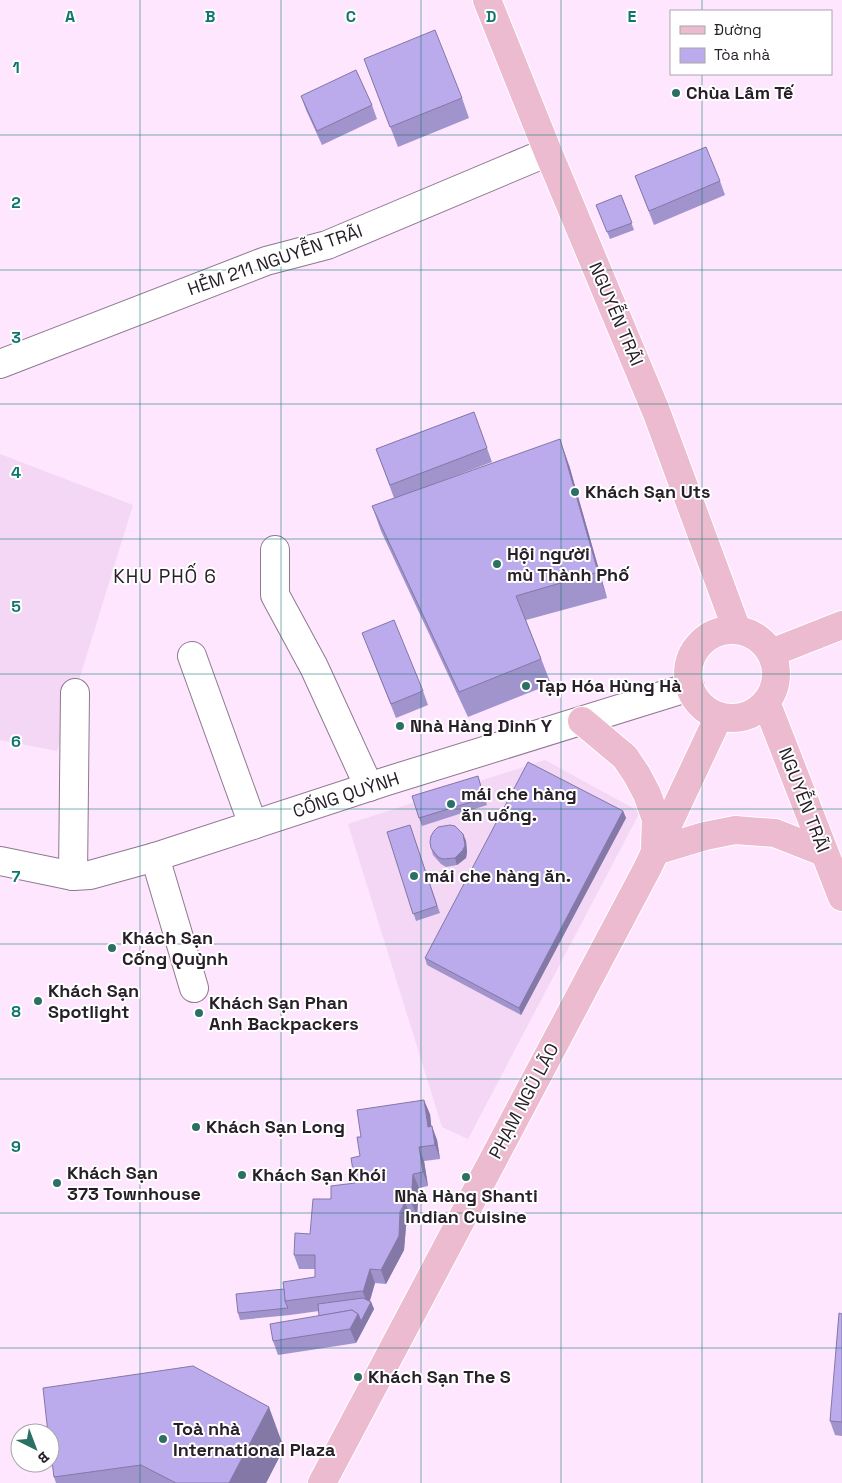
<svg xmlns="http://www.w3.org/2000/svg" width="842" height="1483" viewBox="0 0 842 1483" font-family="'Space Grotesk',sans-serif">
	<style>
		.built { fill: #f3d7f5 }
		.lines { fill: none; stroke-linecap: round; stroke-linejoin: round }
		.minor-casing { stroke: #8e798f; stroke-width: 30 }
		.major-casing { stroke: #fff; stroke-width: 30 }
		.minor { stroke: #fff; stroke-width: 28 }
		.major { stroke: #ecbbcf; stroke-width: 28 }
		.wall { fill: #a193cc }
		.shaded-wall { fill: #8378a6 }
		.building { fill: #bbabed; stroke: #8378a6 }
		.grid { fill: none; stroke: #0f766e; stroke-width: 1; stroke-opacity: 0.55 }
		.poi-dot { fill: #2c7063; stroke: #fff; stroke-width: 2 }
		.labels { text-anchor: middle; stroke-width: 4; stroke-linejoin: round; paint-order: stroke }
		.poi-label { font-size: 18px; font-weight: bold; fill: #282029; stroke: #fff; text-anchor: start }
		.street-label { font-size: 18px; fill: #282029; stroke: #fff }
		.neighbourhood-label { font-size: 19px; letter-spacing: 1px; fill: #282029; stroke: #fff }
		.grid-label { font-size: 16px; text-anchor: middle; font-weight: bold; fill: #0f766e; stroke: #fff; stroke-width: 4; stroke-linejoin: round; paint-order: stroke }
	</style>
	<rect width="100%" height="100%" fill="#fde6fe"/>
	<!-- built -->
	<g class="built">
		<path d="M 0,454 L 133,505 L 57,751 L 0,740 Z"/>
		<path d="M 545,760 L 640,812 L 468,1139 L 442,1127 L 348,824 Z"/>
	</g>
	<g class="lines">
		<!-- minor casing -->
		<g class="minor-casing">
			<g id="minor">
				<path d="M 0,364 L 266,261 L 327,245 L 548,152"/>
				<path d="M 275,550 L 275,595 L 314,667 L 369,787"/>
				<path d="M 192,656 L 253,825"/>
				<path d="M 155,857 L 194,988"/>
				<path d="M 0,861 L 73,876 L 90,875 L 155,857 L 387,781 L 690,687"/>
				<path d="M 73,876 L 75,693"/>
			</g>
		</g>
		<!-- major casing -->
		<g class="major-casing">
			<g id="major">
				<path d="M 487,0 L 548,152 L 656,411 L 737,630"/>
				<circle cx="732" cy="674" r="44"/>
				<path d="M 771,653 L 842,625"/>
				<path d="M 766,702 L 842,897"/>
				<path d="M 582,721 L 625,757 L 637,775 L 647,794 L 656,819 L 655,847"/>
				<path d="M 655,851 L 705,836 L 735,830 L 775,833 L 823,852"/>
				<path d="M 322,1483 L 648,867 L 719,716"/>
			</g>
		</g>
		<!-- minor -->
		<use href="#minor" class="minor"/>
		<!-- major -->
		<use href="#major" class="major"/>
	</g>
	<!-- wall -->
	<g class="wall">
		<path d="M 364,59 L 462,98 L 469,118 L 398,147 Z"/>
		<path d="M 301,96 L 372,105 L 377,119 L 322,145 L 306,110 Z"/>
		<path d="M 635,176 L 720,181 L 725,195 L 654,225 Z"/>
		<path d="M 621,195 L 634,230 L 610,239 L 596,205 Z"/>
		<path d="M 474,412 L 492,462 L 434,484 L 569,465 L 607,598 L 526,620 L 551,684 L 468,717 L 381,531 L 372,506 L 394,498 L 376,449 Z"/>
		<path d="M 362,633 L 423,691 L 428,705 L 396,718 Z"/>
		<path d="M 478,776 L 487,805 L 422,826 L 419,818 Z"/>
		<path d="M 623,811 L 626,818 L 521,1015 L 427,965 L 425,958 Z"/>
		<path d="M 410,825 L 440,913 L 416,921 L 387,832 Z"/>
		<path d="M 463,834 L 466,841 L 467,852 L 466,858 L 457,865 L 446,867 L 441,864 L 433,855 L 431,848 Z"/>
		<path d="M 430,1114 L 431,1126 L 437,1140 L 440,1159 L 424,1161 L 428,1186 L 419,1188 L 417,1216 L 410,1216 L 406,1226 L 404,1250 L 386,1284 L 375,1283 L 370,1301 L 371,1302 L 374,1309 L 356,1343 L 278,1355 L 273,1341 L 319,1316 L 319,1311 L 290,1315 L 240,1320 L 238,1313 L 284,1289 L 315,1277 L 315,1269 L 299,1269 L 294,1255 L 310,1234 L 331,1199 L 355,1183 L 360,1156 L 361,1137 Z"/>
		<path d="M 842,1314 L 842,1436 L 835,1435 L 830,1421 Z"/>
		<path d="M 50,1446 L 284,1448 L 266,1483 L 56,1483 L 54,1477 Z"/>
	</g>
	<!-- shaded-wall -->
	<g class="shaded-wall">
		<path d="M 560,439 L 569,465 L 607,598 L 598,572 Z"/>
		<path d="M 623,811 L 626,818 L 521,1015 L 519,1008 Z"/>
		<path d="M 463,834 L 466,841 L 467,852 L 466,858 L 457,865 L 455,858 Z"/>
		<path d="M 424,1100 L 430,1114 L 433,1141 L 428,1127 Z"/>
		<path d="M 432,1126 L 437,1140 L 440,1159 L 435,1145 Z"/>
		<path d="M 419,1147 L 424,1161 L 428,1186 L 423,1172 Z"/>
		<path d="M 413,1174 L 419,1188 L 417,1216 L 411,1202 Z"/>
		<path d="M 405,1202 L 410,1216 L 406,1226 L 404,1250 L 386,1284 L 381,1270 Z"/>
		<path d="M 370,1269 L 375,1283 L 368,1306 L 363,1292 Z"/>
		<path d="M 371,1302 L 374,1309 L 356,1343 L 350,1329 L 358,1314 Z"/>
		<path d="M 269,1407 L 284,1448 L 266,1483 L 229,1483 Z"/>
	</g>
	<!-- building -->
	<g class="building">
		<path d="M 435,30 L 462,98 L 390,127 L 364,59 Z"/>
		<path d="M 356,70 L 372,105 L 317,131 L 301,96 Z"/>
		<path d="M 706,147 L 720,181 L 649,211 L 635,176 Z"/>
		<path d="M 621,195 L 632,223 L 607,232 L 596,205 Z"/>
		<path d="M 474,412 L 487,448 L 390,485 L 376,449 Z"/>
		<path d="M 560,439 L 598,572 L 516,596 L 541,659 L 459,692 L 372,506 Z"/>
		<path d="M 394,620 L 423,691 L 391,704 L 362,633 Z"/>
		<path d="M 528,762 L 623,811 L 519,1008 L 425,958 Z"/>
		<path d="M 478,776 L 484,798 L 419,818 L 412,796 Z"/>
		<path d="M 410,825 L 437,906 L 413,914 L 387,832 Z"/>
		<path d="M 450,825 L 455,826 L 463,834 L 465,845 L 463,850 L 455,858 L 443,859 L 438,857 L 431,848 L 430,842 L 431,836 L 434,831 L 438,827 Z"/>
		<path d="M 424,1100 L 428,1127 L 432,1126 L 435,1145 L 419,1147 L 423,1172 L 413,1174 L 411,1202 L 405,1202 L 400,1212 L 399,1236 L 381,1270 L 370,1269 L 363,1292 L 361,1291 L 285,1301 L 283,1282 L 315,1277 L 315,1255 L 294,1255 L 295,1233 L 310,1234 L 313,1199 L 331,1199 L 331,1186 L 355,1183 L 351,1158 L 360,1156 L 357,1137 L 361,1137 L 357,1110 Z"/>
		<path d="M 284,1289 L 285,1301 L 288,1308 L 238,1313 L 236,1294 Z"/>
		<path d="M 363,1298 L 371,1302 L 361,1321 L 358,1314 L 352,1310 L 319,1316 L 318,1304 Z"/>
		<path d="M 352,1310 L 358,1314 L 350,1329 L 273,1341 L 270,1324 Z"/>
		<path d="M 839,1313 L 842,1314 L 842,1422 L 830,1421 Z"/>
		<path d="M 193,1366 L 269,1407 L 229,1483 L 176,1483 L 141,1465 L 54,1477 L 50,1446 L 50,1433 L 48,1433 L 43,1388 Z"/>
	</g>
	<!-- grid -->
	<path class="grid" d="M 140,0 L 140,1483M 281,0 L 281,1483M 421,0 L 421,1483M 561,0 L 561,1483M 702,0 L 702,11M 702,74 L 702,1483M 0,135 L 842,135M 0,270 L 842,270M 0,404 L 842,404M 0,539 L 842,539M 0,674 L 842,674M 0,809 L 842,809M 0,944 L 842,944M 0,1079 L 842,1079M 0,1213 L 842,1213M 0,1348 L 842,1348"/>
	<!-- markers -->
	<g class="poi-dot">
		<circle cx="676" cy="93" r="5"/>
		<circle cx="575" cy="492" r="5"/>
		<circle cx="497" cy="564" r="5"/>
		<circle cx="526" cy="686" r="5"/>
		<circle cx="400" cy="726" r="5"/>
		<circle cx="451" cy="804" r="5"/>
		<circle cx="414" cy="876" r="5"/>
		<circle cx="112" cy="948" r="5"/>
		<circle cx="38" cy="1001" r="5"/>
		<circle cx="199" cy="1013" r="5"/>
		<circle cx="196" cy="1127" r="5"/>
		<circle cx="242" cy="1175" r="5"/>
		<circle cx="466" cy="1177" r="5"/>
		<circle cx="57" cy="1183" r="5"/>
		<circle cx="358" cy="1377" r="5"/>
		<circle cx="163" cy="1439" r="5"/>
	</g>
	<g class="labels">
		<!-- poi labels -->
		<g class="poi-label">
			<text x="686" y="99">Chùa Lâm Tế</text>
			<text x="585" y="498">Khách Sạn Uts</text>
			<text x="507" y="560">Hội người<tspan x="507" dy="21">mù Thành Phố</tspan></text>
			<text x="536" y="692">Tạp Hóa Hùng Hà</text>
			<text x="410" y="732">Nhà Hàng Dinh Y</text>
			<text x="461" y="800">mái che hàng<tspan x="461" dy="21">ăn uống.</tspan></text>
			<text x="424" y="882">mái che hàng ăn.</text>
			<text x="122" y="944">Khách Sạn<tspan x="122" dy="21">Cống Quỳnh</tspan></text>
			<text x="48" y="997">Khách Sạn<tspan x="48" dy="21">Spotlight</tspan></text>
			<text x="209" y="1009">Khách Sạn Phan<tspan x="209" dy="21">Anh Backpackers</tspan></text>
			<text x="206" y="1133">Khách Sạn Long</text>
			<text x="67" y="1179">Khách Sạn<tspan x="67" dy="21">373 Townhouse</tspan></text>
			<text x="252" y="1181">Khách Sạn Khói</text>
			<text x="466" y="1202" text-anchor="middle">Nhà Hàng Shanti<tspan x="466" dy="21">Indian Cuisine</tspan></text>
			<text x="368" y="1383">Khách Sạn The S</text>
			<text x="173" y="1435">Toà nhà<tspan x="173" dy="21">International Plaza</tspan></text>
		</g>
		<!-- street labels -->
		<g class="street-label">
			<text transform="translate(275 260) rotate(-19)" y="6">HẺM 211 NGUYỄN TRÃI</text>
			<text transform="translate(616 314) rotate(67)" y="6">NGUYỄN TRÃI</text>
			<text transform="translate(346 795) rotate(-18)" y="6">CỐNG QUỲNH</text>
			<text transform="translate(804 800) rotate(69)" y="6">NGUYỄN TRÃI</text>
			<text transform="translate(524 1101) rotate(-62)" y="6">PHẠM NGŨ LÃO</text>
		</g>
		<!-- neighbourhood labels -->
		<g class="neighbourhood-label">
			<text x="165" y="583">KHU PHỐ 6</text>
		</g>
	</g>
	<g class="grid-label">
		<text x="70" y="22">A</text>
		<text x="210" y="22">B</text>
		<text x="351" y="22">C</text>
		<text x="491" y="22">D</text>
		<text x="632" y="22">E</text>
		<text x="16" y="73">1</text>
		<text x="16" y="208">2</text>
		<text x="16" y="343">3</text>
		<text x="16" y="478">4</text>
		<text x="16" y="612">5</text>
		<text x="16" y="747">6</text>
		<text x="16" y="882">7</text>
		<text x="16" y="1017">8</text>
		<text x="16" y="1152">9</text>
	</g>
	<!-- legend -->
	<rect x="670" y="10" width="162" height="65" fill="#ffffff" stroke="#a9a6a9"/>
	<rect x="680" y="26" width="25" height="8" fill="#ecbbcf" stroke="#a9a6a9"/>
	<text x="714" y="35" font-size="15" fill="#282029">Đường</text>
	<rect x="680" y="48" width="25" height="15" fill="#bbabed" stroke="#a9a6a9"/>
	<text x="714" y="60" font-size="15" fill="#282029">Tòa nhà</text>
	<!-- north arrow -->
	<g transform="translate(35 1448) rotate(138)"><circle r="24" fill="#ffffff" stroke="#a9a6a9"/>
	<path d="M0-4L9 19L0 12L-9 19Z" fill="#2c7063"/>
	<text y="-8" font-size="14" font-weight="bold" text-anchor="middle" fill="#282029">B</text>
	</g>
</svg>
